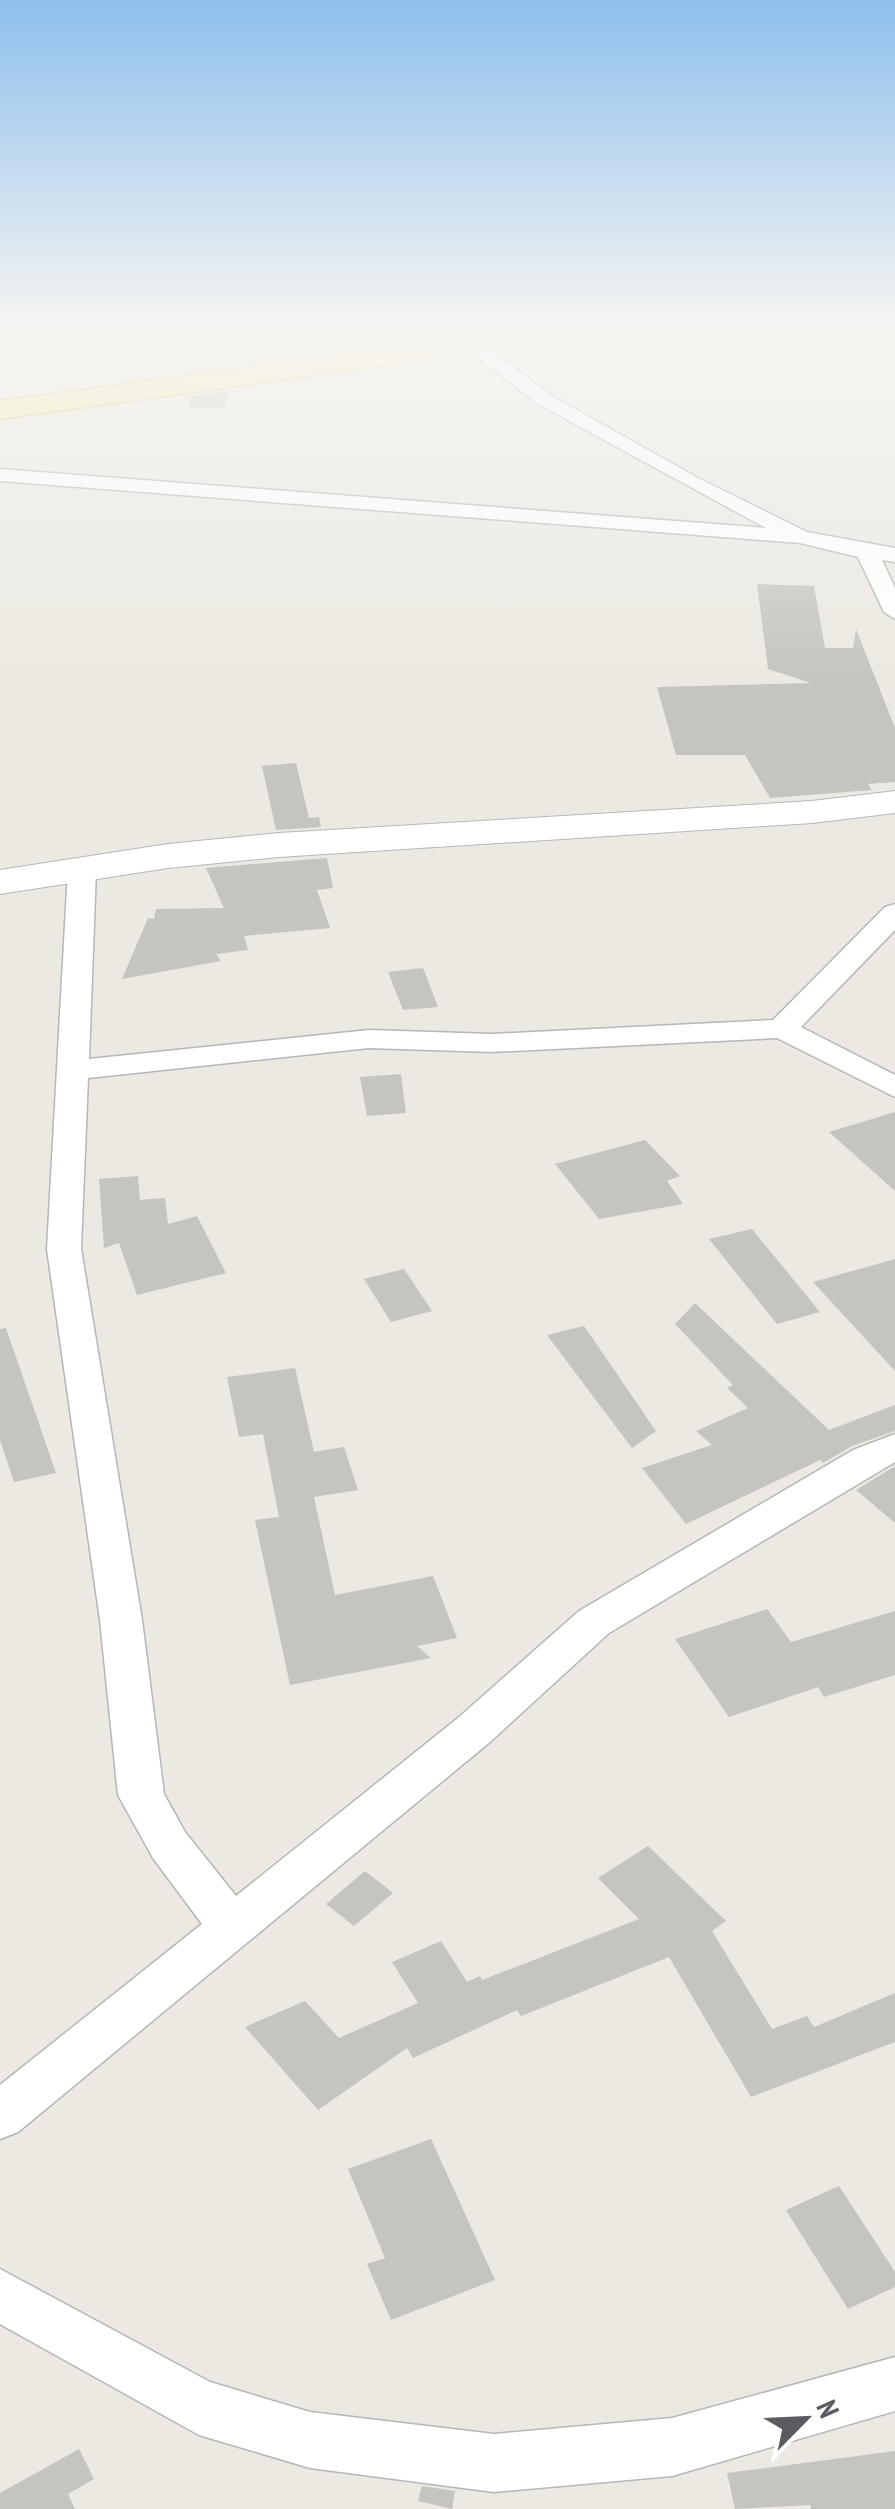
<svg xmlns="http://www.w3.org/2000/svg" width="895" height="2509" viewBox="0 0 895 2509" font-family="'PT Sans Narrow',sans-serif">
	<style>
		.building { fill: #c6c4be }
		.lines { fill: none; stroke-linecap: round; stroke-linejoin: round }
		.street-casing { stroke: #b4b6ba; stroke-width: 3 }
		.secondary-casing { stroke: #b5b7bc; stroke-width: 2 }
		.primary-casing { stroke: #e1c164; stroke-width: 3 }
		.street { fill: #fff; fill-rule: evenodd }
		.secondary { fill: #fff; fill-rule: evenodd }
		.primary { fill: #f6ebab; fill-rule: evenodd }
	</style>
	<rect width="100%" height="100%" fill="#ebe9e1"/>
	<!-- building -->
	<g class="building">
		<path d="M 229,391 L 224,408 L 188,408 L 191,396 Z"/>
		<path d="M 757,584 L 814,586 L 825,648 L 853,648 L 856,629 L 895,728 L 895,782 L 868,784 L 872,790 L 770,798 L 745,755 L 676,755 L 657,687 L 811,683 L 768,669 Z"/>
		<path d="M 296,763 L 309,818 L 319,817 L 321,827 L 276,830 L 262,766 Z"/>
		<path d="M 327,858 L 333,888 L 317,890 L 330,928 L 244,936 L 248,950 L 216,954 L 221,961 L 122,979 L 148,918 L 154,919 L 156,909 L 224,908 L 206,868 Z"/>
		<path d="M 423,968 L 438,1007 L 403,1010 L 388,972 Z"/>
		<path d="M 401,1074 L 406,1113 L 367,1116 L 360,1077 Z"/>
		<path d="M 895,1112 L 895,1191 L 829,1132 Z"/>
		<path d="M 645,1140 L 680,1176 L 667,1181 L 683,1204 L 599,1219 L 555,1164 Z"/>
		<path d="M 138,1176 L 140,1200 L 165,1198 L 168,1224 L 197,1216 L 226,1273 L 137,1295 L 119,1243 L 104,1248 L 99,1179 Z"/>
		<path d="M 752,1229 L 820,1312 L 777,1324 L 709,1239 Z"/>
		<path d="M 895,1259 L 895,1371 L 813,1282 Z"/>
		<path d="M 404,1269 L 432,1311 L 391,1322 L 364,1279 Z"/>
		<path d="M 695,1303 L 829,1430 L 895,1405 L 895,1431 L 852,1446 L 823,1463 L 820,1460 L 686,1524 L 642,1468 L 712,1445 L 696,1431 L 748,1408 L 727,1388 L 733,1385 L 675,1324 Z"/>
		<path d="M 584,1326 L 656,1431 L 632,1448 L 547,1335 Z"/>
		<path d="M 6,1328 L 56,1473 L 14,1482 L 0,1440 L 0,1329 Z"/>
		<path d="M 295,1368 L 314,1452 L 344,1447 L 358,1490 L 314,1497 L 335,1595 L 433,1576 L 457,1638 L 417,1646 L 431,1658 L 290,1685 L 255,1520 L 279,1517 L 263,1434 L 239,1437 L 227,1377 Z"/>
		<path d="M 895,1466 L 895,1523 L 856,1490 Z"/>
		<path d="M 767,1609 L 791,1642 L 895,1611 L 895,1675 L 824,1697 L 818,1687 L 729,1717 L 675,1639 Z"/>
		<path d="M 648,1846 L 726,1921 L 712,1931 L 772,2029 L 807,2016 L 814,2027 L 895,1993 L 895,2042 L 751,2097 L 669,1957 L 521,2016 L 517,2010 L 413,2058 L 407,2048 L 318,2110 L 245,2027 L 305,2001 L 339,2038 L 418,2003 L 392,1962 L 441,1941 L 467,1982 L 480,1976 L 482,1980 L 639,1919 L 598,1878 Z"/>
		<path d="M 365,1871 L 393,1893 L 354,1926 L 326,1904 Z"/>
		<path d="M 431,2139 L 495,2280 L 391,2320 L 367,2264 L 385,2258 L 348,2169 Z"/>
		<path d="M 839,2186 L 895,2272 L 895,2287 L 848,2309 L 786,2210 Z"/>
		<path d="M 79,2449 L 94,2479 L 68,2494 L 75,2509 L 0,2509 L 0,2493 Z"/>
		<path d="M 895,2451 L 895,2509 L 811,2509 L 810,2505 L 735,2509 L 727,2473 Z"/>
		<path d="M 422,2486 L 455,2491 L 452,2509 L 418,2501 Z"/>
	</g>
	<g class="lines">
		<!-- street casing -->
		<g class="street-casing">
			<g id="street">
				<path d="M 431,329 L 454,329 L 472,336 L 552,396 L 698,478 L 807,532 L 895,548 L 895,562 L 882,560 L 895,588 L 895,619 L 884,612 L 858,557 L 800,543 L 0,481 L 0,469 L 766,528 L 538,404 L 460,344 Z"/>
				<path d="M 82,862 L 96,870 L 89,1059 L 369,1030 L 492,1034 L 773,1020 L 885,907 L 895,904 L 895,930 L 801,1027 L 895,1075 L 895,1097 L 777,1038 L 492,1052 L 369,1048 L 88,1078 L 81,1249 L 142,1620 L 164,1794 L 185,1832 L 236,1896 L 458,1718 L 579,1611 L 853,1450 L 895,1434 L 895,1462 L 609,1633 L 490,1742 L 18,2132 L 0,2139 L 0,2085 L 202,1924 L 153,1858 L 118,1795 L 100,1620 L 47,1249 L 68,870 Z"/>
				<path d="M 0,2269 L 210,2382 L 310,2412 L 494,2434 L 672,2418 L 895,2357 L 895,2411 L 672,2476 L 494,2492 L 310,2468 L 199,2435 L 0,2324 Z"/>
			</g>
		</g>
		<!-- secondary casing -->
		<g class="secondary-casing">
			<path id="secondary" d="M 895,791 L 895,813 L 812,823 L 279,857 L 168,868 L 0,894 L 0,870 L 168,844 L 279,833 L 812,801 Z"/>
		</g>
		<!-- primary casing -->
		<g class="primary-casing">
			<path id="primary" d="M 478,329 L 529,329 L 525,335 L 379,366 L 0,419 L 0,401 L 379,350 Z"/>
		</g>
		<!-- street -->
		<use href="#street" class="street"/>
		<!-- secondary -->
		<use href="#secondary" class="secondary"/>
		<!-- primary -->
		<use href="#primary" class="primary"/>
	</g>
	<!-- sky -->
	<linearGradient id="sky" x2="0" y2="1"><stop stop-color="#8ec0ed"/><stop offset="0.48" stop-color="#f6f5f2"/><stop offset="1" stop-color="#f6f5f2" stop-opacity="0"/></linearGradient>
	<rect width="895" height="680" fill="url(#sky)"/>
	<!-- north arrow -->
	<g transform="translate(805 2419) rotate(66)" stroke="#ffffff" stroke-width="8" paint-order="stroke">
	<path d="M0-8L18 38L0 25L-18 38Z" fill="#5a5c60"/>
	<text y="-15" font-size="28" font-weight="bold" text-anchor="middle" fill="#5a5c60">N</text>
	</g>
</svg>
